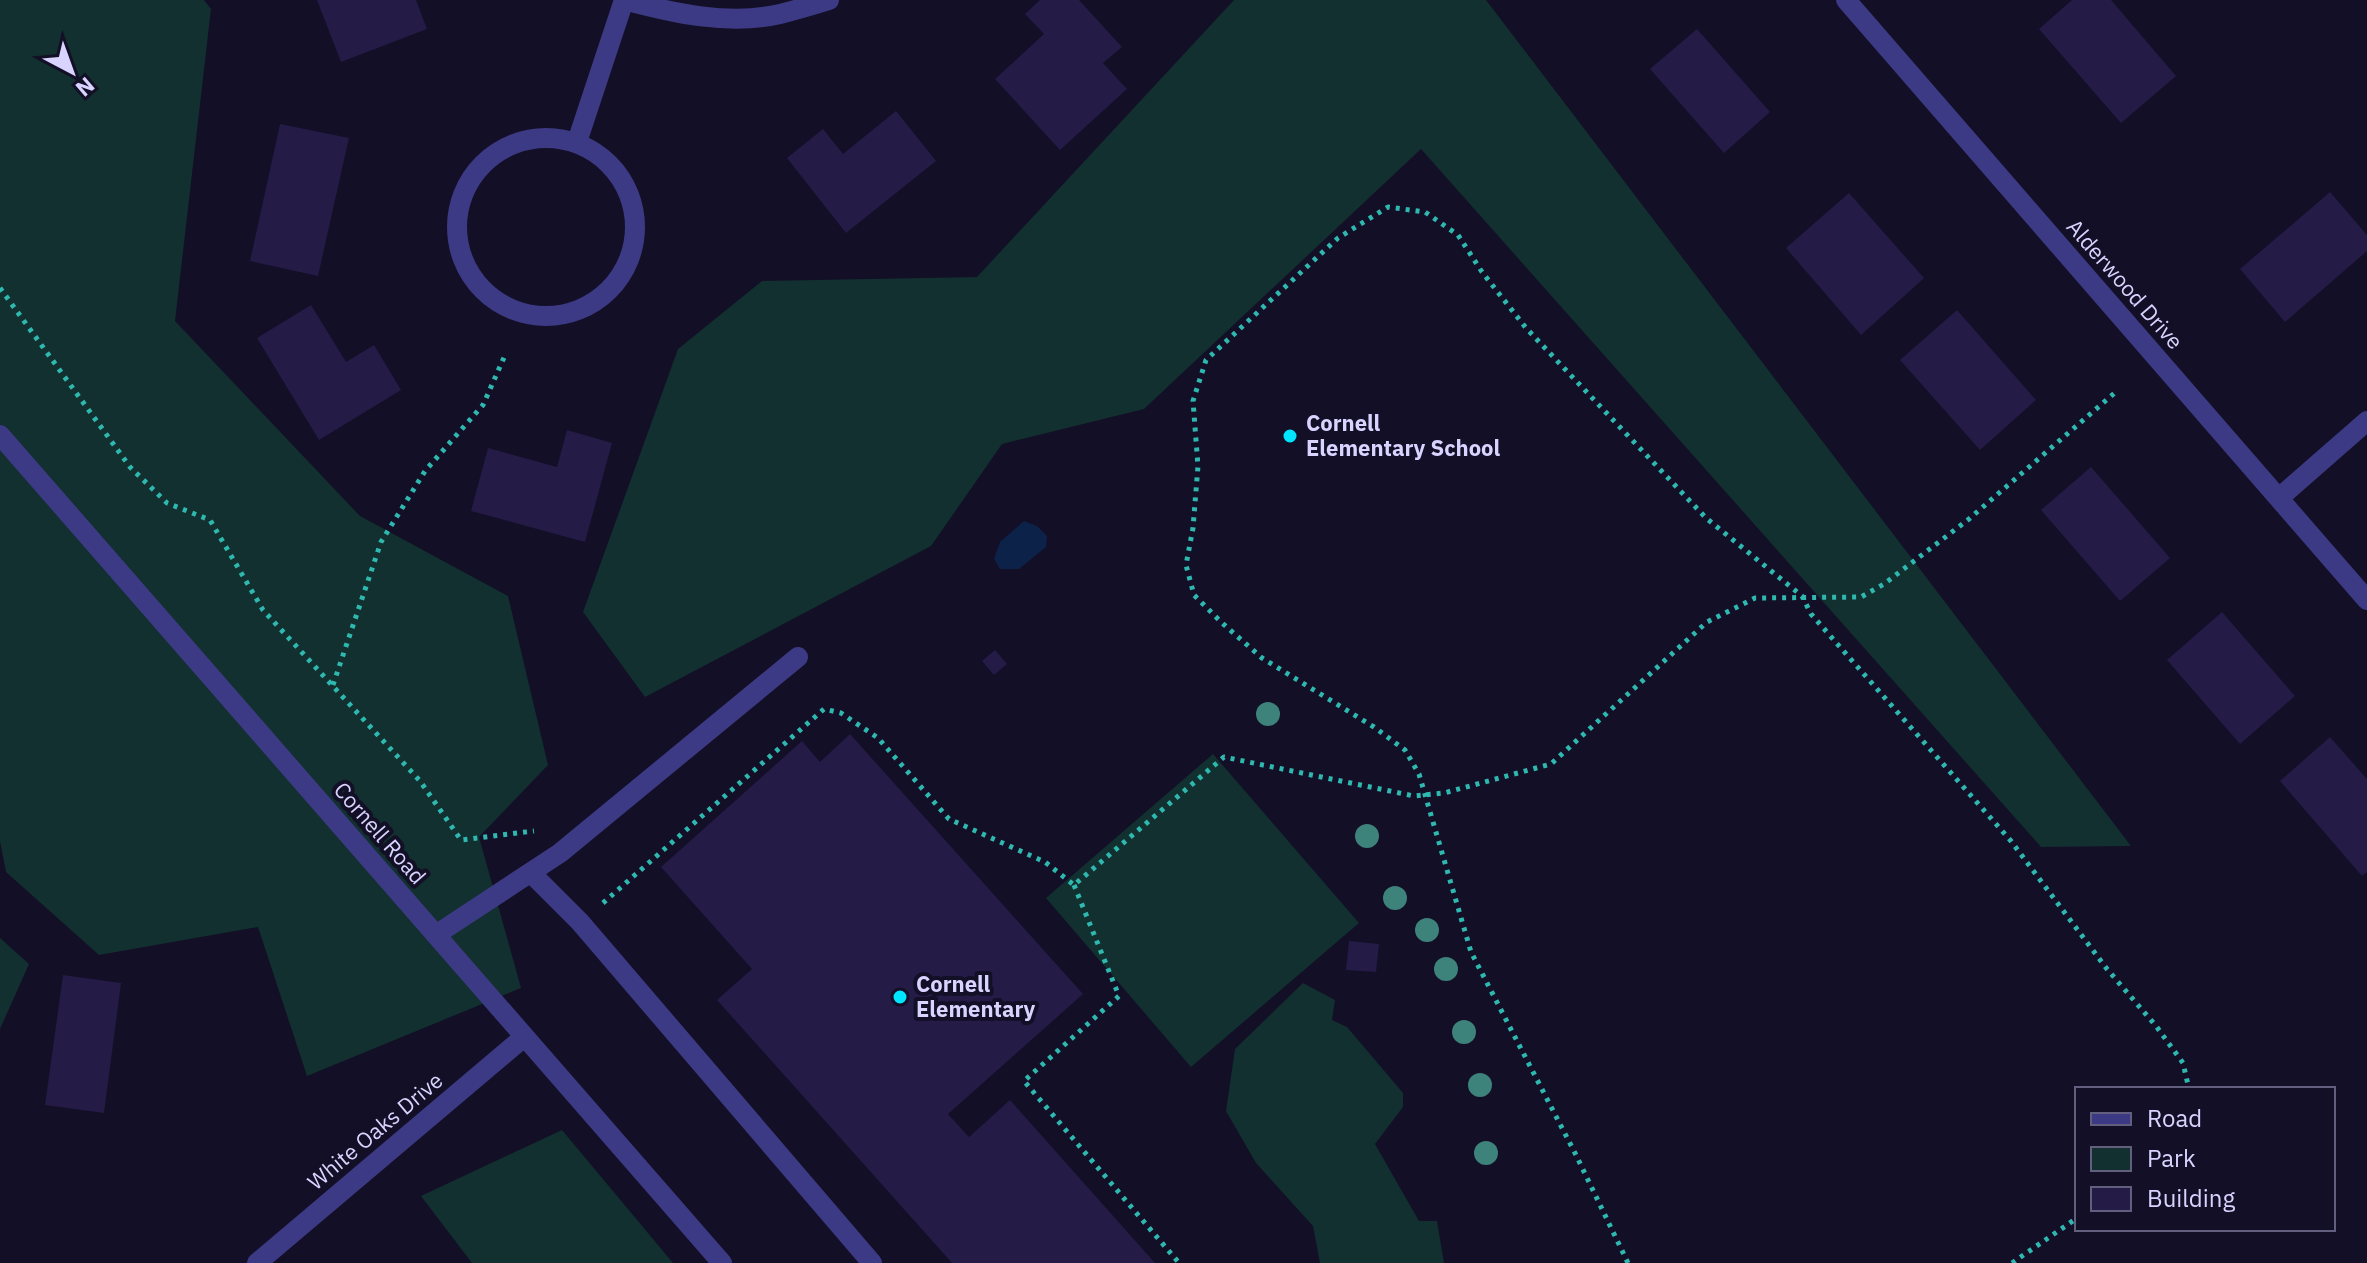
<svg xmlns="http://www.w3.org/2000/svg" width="2367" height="1263" viewBox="0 0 2367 1263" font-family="'IBM Plex Sans',sans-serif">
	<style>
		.green { fill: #12302f }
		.water { fill: #0c2248 }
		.building { fill: #241b47 }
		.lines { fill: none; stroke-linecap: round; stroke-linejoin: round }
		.path { stroke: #2fb8b0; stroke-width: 5; stroke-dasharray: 4 6; stroke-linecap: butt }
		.minor { stroke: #3d3a85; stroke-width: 20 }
		.tree { fill: #3d827b }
		.poi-dot { fill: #00e5ff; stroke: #130f26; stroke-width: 3 }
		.labels { text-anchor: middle; stroke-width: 8; stroke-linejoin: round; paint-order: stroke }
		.street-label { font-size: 22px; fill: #d9d4ff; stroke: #130f26 }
		.poi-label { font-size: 22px; font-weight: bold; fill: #d9d4ff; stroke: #130f26; text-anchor: start }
	</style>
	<rect width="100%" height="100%" fill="#130f26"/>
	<!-- green -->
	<g class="green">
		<path d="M 0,0 L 204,0 L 211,9 L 175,321 L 360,516 L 508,596 L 548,765 L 479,837 L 521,988 L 307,1076 L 258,927 L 99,955 L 6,872 L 0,841 Z"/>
		<path d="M 1234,0 L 1486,0 L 2131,846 L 2041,847 L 1421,149 L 1144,409 L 1002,444 L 931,546 L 645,697 L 583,612 L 678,349 L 762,281 L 977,277 Z"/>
		<path d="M 1213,754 L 1359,923 L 1191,1067 L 1046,898 Z"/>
		<path d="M 0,938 L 29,964 L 0,1029 Z"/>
		<path d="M 1303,983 L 1335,1000 L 1332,1020 L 1347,1027 L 1403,1093 L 1403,1107 L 1375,1144 L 1419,1221 L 1437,1221 L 1444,1263 L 1320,1263 L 1313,1226 L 1256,1163 L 1226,1111 L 1235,1049 Z"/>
		<path d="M 562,1130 L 673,1263 L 472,1263 L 421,1196 Z"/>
	</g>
	<!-- water -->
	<path class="water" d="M 1024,521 L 1037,526 L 1047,536 L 1046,547 L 1019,569 L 1000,569 L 994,559 L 1000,542 Z"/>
	<!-- building -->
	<g class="building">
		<path d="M 317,0 L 416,0 L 427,29 L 341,62 Z"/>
		<path d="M 1040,0 L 1079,0 L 1122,47 L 1103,63 L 1127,89 L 1060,150 L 995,79 L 1044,34 L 1025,14 Z"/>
		<path d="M 2072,0 L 2111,0 L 2176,76 L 2121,123 L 2039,29 Z"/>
		<path d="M 1697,29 L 1770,112 L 1724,153 L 1650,69 Z"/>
		<path d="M 896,111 L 936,161 L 846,233 L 787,158 L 823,129 L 843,154 Z"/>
		<path d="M 280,124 L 349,138 L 318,276 L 250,261 Z"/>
		<path d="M 2330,192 L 2367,235 L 2367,251 L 2285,322 L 2240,269 Z"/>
		<path d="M 1849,193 L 1924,278 L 1861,335 L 1786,248 Z"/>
		<path d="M 311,305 L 346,362 L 374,345 L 401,390 L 319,440 L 257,338 Z"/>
		<path d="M 1957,310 L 2036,400 L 1980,450 L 1900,360 Z"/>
		<path d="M 567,430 L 612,443 L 585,542 L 471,511 L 488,448 L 557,467 Z"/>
		<path d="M 2091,467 L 2170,558 L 2120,601 L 2041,510 Z"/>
		<path d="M 2222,612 L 2295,696 L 2240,744 L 2167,660 Z"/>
		<path d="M 995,650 L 1007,664 L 994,675 L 982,661 Z"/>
		<path d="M 850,734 L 1083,994 L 948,1114 L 969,1137 L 1010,1100 L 1155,1263 L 952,1263 L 717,1000 L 752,969 L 661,867 L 802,741 L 820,762 Z"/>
		<path d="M 2330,737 L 2367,779 L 2367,872 L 2362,876 L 2280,781 Z"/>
		<path d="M 1349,941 L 1379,944 L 1376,972 L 1346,970 Z"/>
		<path d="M 63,975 L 121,983 L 104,1113 L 45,1105 Z"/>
	</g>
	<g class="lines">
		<!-- path -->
		<g class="path">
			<path d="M 0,288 L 130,467 L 167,503 L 210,520 L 263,610 L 420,781 L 461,840 L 534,831"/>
			<path d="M 333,685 L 381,542 L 425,471 L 483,405 L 506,353"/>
			<path d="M 1074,885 L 1119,996 L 1024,1081 L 1179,1263"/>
			<path d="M 603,903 L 824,709 L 841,713 L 878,738 L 949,819 L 1045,862 L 1074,885 L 1224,757 L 1414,796 L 1444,793 L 1551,764 L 1707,622 L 1755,598 L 1861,597 L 1884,584 L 1969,519 L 2118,390"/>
			<path d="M 1628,1263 L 1576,1155 L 1471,952 L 1419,774 L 1405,750 L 1374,727 L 1262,658 L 1221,622 L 1194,595 L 1186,565 L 1193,528 L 1198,466 L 1193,401 L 1206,360 L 1338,238 L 1388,207 L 1425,212 L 1458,235 L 1482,272 L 1526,328 L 1706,518 L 1802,596 L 1811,614 L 2011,841 L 2107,969 L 2156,1026 L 2183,1063 L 2189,1089"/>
			<path d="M 2012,1263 L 2077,1218"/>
		</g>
		<!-- minor -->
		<g class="minor">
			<path d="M 624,0 C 673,13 729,26 780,14 C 796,10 813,5 829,0"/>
			<path d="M 1846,0 L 2367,600"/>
			<circle cx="546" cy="227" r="89"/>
			<path d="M 577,142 L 624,0"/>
			<path d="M 0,435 L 722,1263"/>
			<path d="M 2279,498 L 2367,421"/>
			<path d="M 532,874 L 580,922 L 872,1263"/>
			<path d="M 437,934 L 560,853 L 798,657"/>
			<path d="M 257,1263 L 524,1037"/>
		</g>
	</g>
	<!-- trees -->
	<g class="tree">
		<circle cx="1268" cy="714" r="12"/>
		<circle cx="1367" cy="836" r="12"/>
		<circle cx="1395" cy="898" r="12"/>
		<circle cx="1427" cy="930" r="12"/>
		<circle cx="1446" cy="969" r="12"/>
		<circle cx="1464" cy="1032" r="12"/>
		<circle cx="1480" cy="1085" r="12"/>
		<circle cx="1486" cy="1153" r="12"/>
	</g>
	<!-- markers -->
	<g class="poi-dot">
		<circle cx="1290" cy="436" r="8"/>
		<circle cx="900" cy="997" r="8"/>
	</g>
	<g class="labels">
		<!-- street labels -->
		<g class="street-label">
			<text transform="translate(2125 284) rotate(49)" y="8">Alderwood Drive</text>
			<text transform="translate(380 833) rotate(49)" y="8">Cornell Road</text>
			<text transform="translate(375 1131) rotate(-40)" y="8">White Oaks Drive</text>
		</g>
		<!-- poi labels -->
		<g class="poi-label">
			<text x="1306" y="431">Cornell<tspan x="1306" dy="25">Elementary School</tspan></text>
			<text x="916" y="992">Cornell<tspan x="916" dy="25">Elementary</tspan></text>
		</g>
	</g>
	<!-- legend -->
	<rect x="2075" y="1087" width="260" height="144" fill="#130f26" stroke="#625e7d" stroke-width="2"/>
	<rect x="2091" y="1113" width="40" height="12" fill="#3d3a85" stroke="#625e7d" stroke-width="2"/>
	<text x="2147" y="1127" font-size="24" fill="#d9d4ff">Road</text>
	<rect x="2091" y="1147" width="40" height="24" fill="#12302f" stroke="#625e7d" stroke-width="2"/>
	<text x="2147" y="1167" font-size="24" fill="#d9d4ff">Park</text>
	<rect x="2091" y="1187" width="40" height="24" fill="#241b47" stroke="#625e7d" stroke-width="2"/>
	<text x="2147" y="1207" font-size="24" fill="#d9d4ff">Building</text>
	<!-- north arrow -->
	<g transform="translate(72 72) rotate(139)" stroke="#130f26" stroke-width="6" paint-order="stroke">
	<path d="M0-6L14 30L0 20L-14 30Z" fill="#d9d4ff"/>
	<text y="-12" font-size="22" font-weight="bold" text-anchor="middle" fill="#d9d4ff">N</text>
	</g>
</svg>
